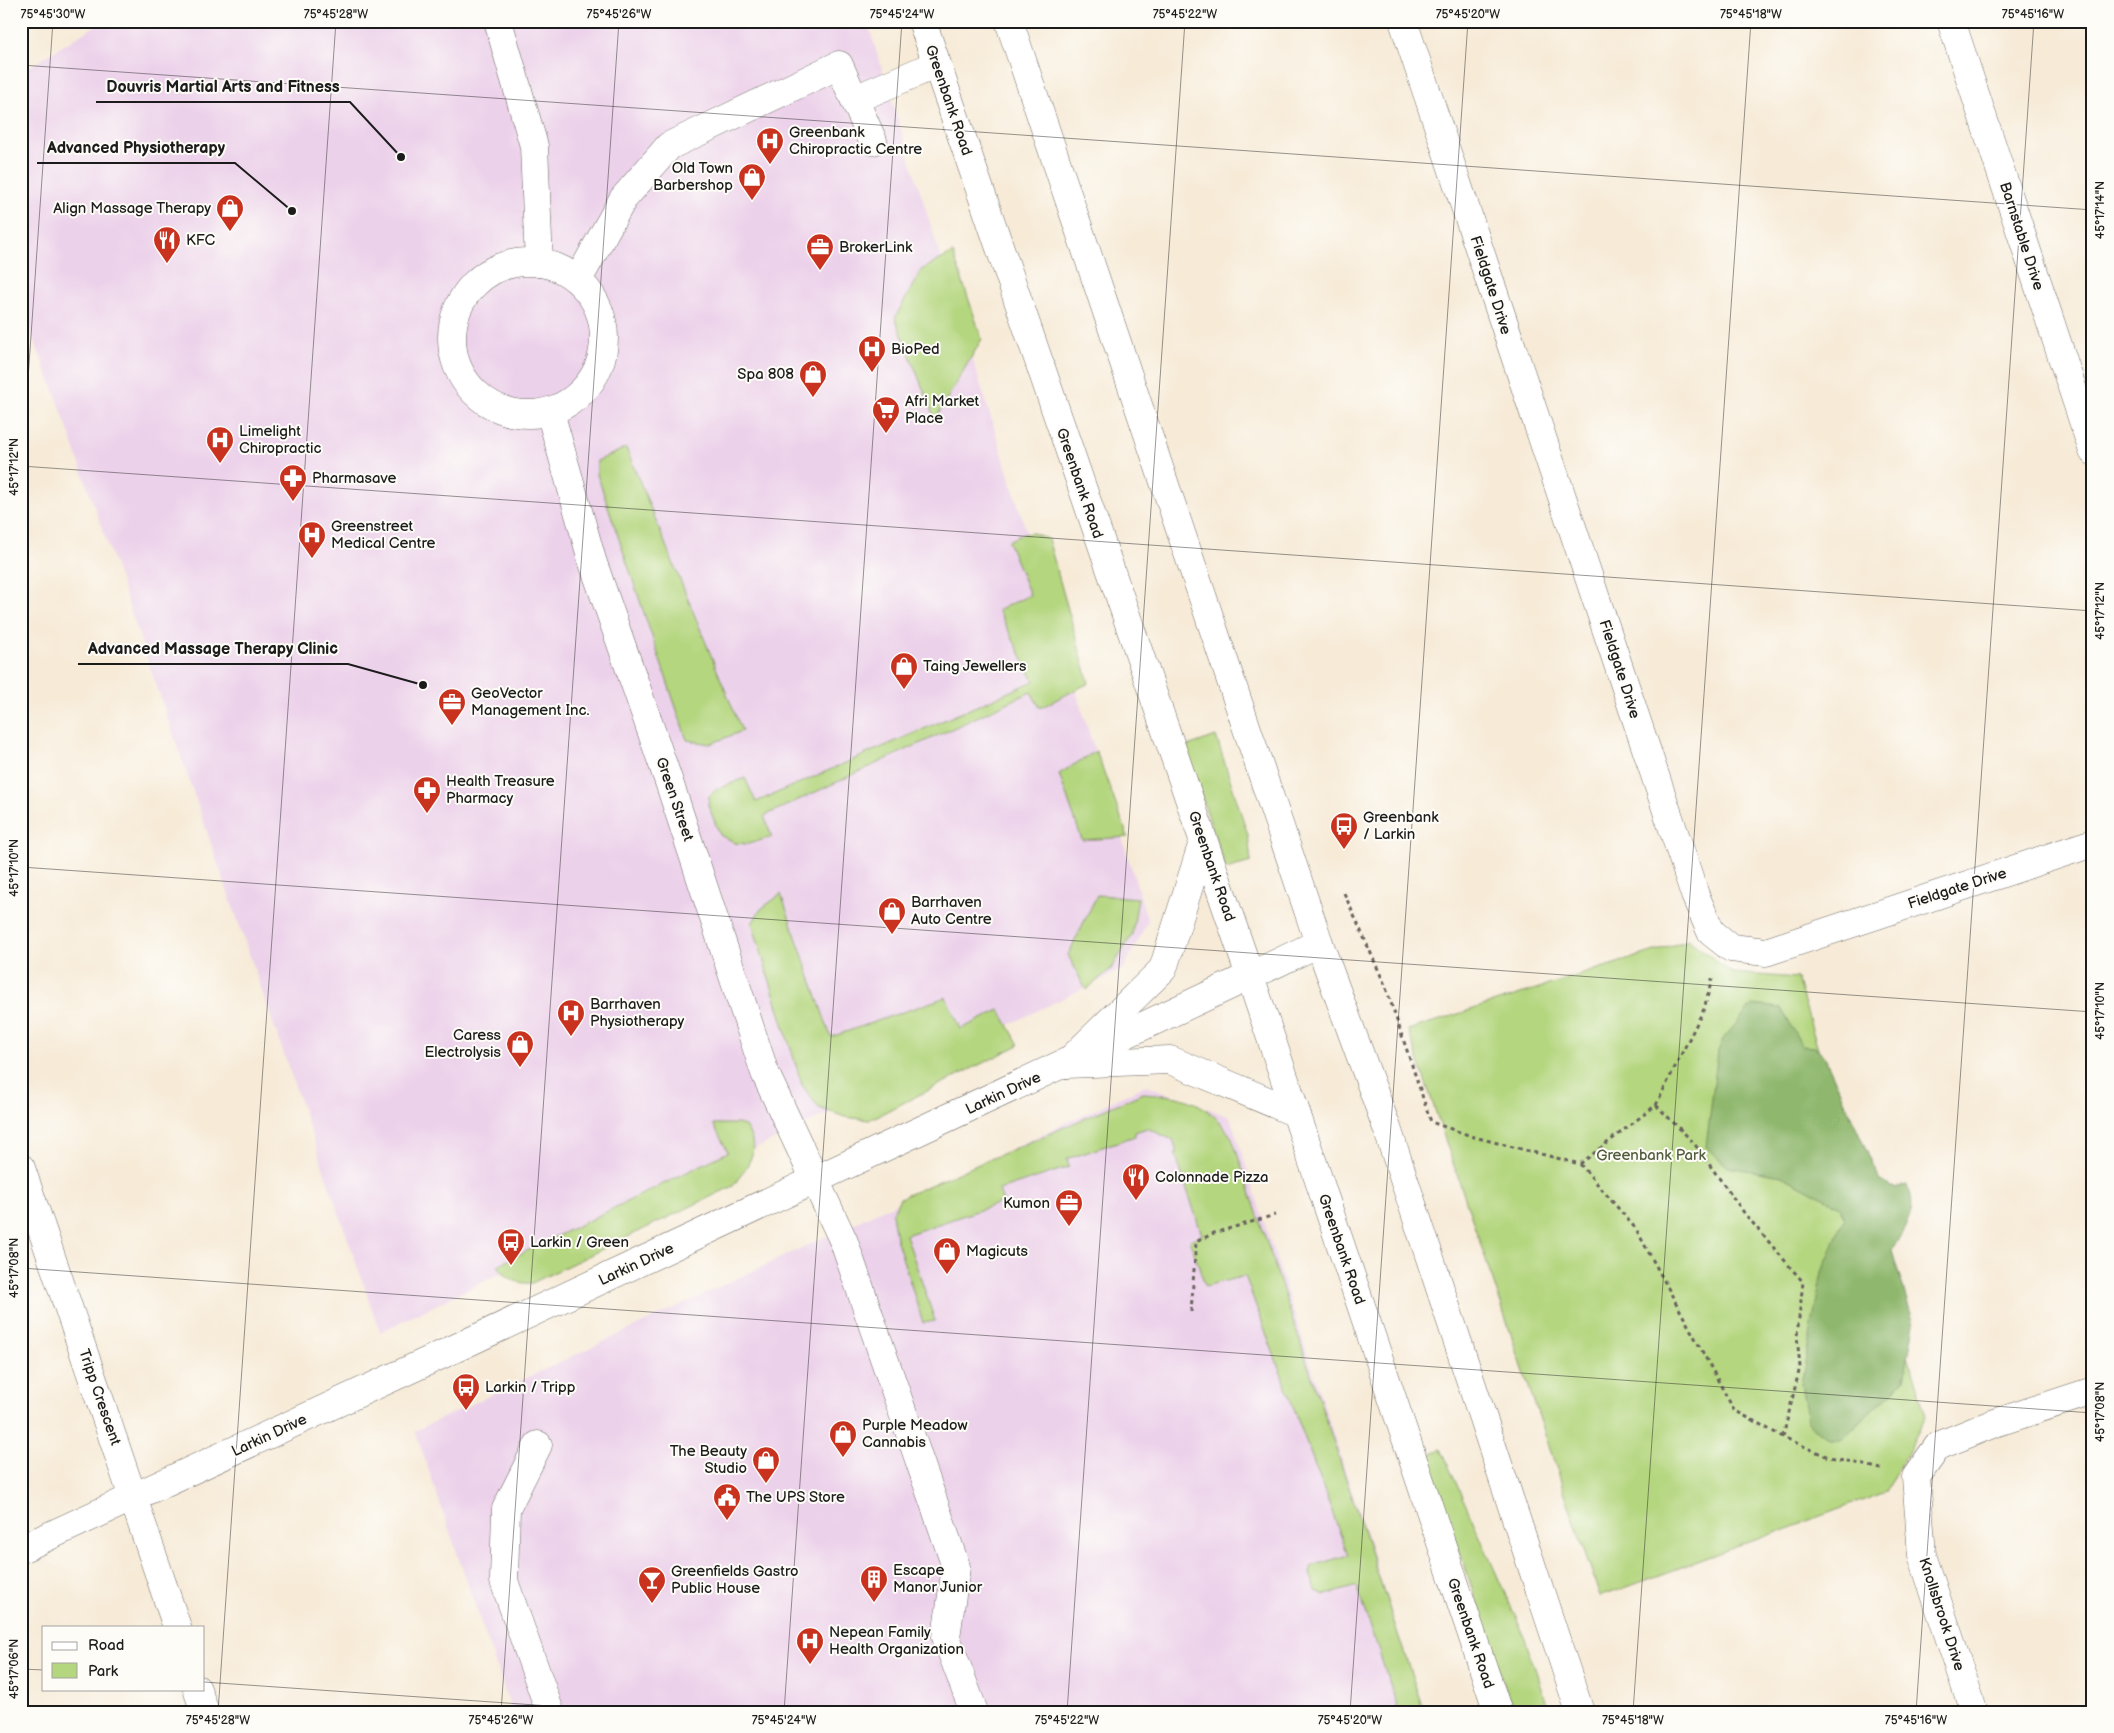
<svg xmlns="http://www.w3.org/2000/svg" width="2114" height="1733" viewBox="0 0 2114 1733" font-family="'Balsamiq Sans',sans-serif">
	<style>
		.built { fill: #ecd1ea }
		.green { fill: #b4d67e; stroke: #68794d }
		.forest { fill: #8fb76d; stroke: #566a44 }
		.lines { fill: none; stroke-linecap: round; stroke-linejoin: round }
		.minor-casing { stroke: #69645e; stroke-width: 29 }
		.major-casing { stroke: #69645e; stroke-width: 29 }
		.path { stroke: #69645e; stroke-width: 3; stroke-dasharray: 4 4; stroke-linecap: butt }
		.minor { stroke: #fff; stroke-width: 28 }
		.major { stroke: #fff; stroke-width: 28 }
		.ticks { fill: none; stroke: #1c1c1c; stroke-width: 1; stroke-opacity: 0.45 }
		.labels { text-anchor: middle; stroke-width: 4; stroke-linejoin: round; paint-order: stroke }
		.street-label { font-size: 15px; fill: #1c1c1c; stroke: #fdfcf7 }
		.poi-label { font-size: 15px; fill: #1c1c1c; stroke: #fdfcf7; text-anchor: start }
		.park-label { font-size: 15px; fill: #515d3e; stroke: #fdfcf7 }
		.leader { fill: none; stroke: #1c1c1c; stroke-width: 2 }
		.callout-dot { fill: #1c1c1c; stroke: #fdfcf7; stroke-width: 2 }
		.callout-label { font-size: 16px; text-anchor: middle; font-weight: bold; fill: #1c1c1c; stroke: #fdfcf7; stroke-width: 4; stroke-linejoin: round; paint-order: stroke }
		.neatline { fill: none; stroke: #1c1c1c; stroke-width: 2 }
		.ticks-label { font-size: 12px; text-anchor: middle; fill: #1c1c1c }
	</style>
	<rect width="100%" height="100%" fill="#fdfcf7"/>
	<filter id="ink" filterUnits="userSpaceOnUse"><feTurbulence type="fractalNoise" baseFrequency=".02" numOctaves="2"/><feDisplacementMap in="SourceGraphic" scale="10" xChannelSelector="R" yChannelSelector="G"/><feConvolveMatrix kernelMatrix="1 2 1 2 8 2 1 2 1" color-interpolation-filters="sRGB"/></filter>
	<filter id="wash" filterUnits="userSpaceOnUse"><feTurbulence type="fractalNoise" baseFrequency=".0096" numOctaves="4" result="noise"/><feDisplacementMap in="SourceGraphic" scale="20" xChannelSelector="R" yChannelSelector="G"/><feGaussianBlur stdDeviation="1.12" result="paint"/><feColorMatrix in="noise" values="0 0 0 0 0 0 0 0 0 0 0 0 0 0 0 0 0 1.4 0 .05"/><feComposite in="paint" operator="in"/></filter>
	<g filter="url(#wash)">
		<rect width="100%" height="100%" fill="#f7ebd8"/>
		<!-- built -->
		<g class="built">
			<path d="M 103,21 L 867,21 L 1148,921 L 1123,969 L 380,1332 L 58,401 L 21,307 L 21,72 Z"/>
			<path d="M 1146,1085 L 1230,1117 L 1424,1712 L 512,1712 L 415,1431 Z"/>
		</g>
		<!-- green -->
		<g class="green">
			<path d="M 953,253 L 982,339 L 935,419 L 895,318 L 921,270 Z"/>
			<path d="M 626,448 L 742,731 L 710,744 L 687,740 L 597,474 L 597,461 Z"/>
			<path d="M 1033,533 L 1048,539 L 1089,683 L 1040,708 L 1031,692 L 764,816 L 772,837 L 748,844 L 734,843 L 720,835 L 708,805 L 709,796 L 717,789 L 745,778 L 756,802 L 1034,681 L 998,610 L 1030,595 L 1008,541 L 1022,534 Z"/>
			<path d="M 1216,736 L 1248,835 L 1251,862 L 1226,869 L 1185,747 Z"/>
			<path d="M 1096,751 L 1128,837 L 1082,840 L 1059,774 Z"/>
			<path d="M 781,894 L 831,1037 L 946,997 L 961,1029 L 1000,1010 L 1019,1045 L 869,1120 L 845,1117 L 819,1108 L 802,1085 L 752,923 L 761,909 Z"/>
			<path d="M 1097,895 L 1138,898 L 1132,935 L 1112,968 L 1086,990 L 1068,955 Z"/>
			<path d="M 1689,940 L 1732,973 L 1797,978 L 1926,1417 L 1886,1492 L 1600,1597 L 1408,1030 Z"/>
			<path d="M 1143,1093 C 1187,1096 1207,1101 1232,1138 L 1424,1712 L 1399,1712 L 1357,1586 L 1326,1595 L 1316,1591 L 1310,1573 L 1312,1566 L 1348,1555 L 1245,1276 L 1205,1286 L 1190,1240 L 1202,1235 L 1175,1153 L 1178,1153 L 1173,1140 L 1147,1128 L 1135,1132 L 1135,1136 L 1067,1159 L 1069,1167 L 999,1190 L 1003,1202 L 906,1235 L 935,1321 L 923,1323 L 896,1238 L 892,1214 L 900,1198 Z"/>
			<path d="M 713,1124 L 738,1124 L 745,1126 C 762,1151 748,1165 733,1186 L 532,1283 C 515,1284 506,1278 498,1265 L 728,1152 Z"/>
			<path d="M 1441,1449 L 1524,1636 L 1550,1712 L 1514,1712 L 1427,1455 Z"/>
		</g>
		<!-- forest -->
		<path class="forest" d="M 1752,1005 L 1781,1008 L 1802,1046 L 1815,1047 L 1825,1058 L 1880,1180 L 1893,1188 L 1907,1185 C 1920,1211 1904,1227 1892,1251 L 1914,1324 L 1904,1380 L 1842,1439 L 1829,1439 L 1817,1431 L 1808,1421 L 1801,1384 L 1822,1272 L 1844,1218 L 1840,1207 L 1782,1176 L 1728,1167 L 1706,1147 L 1718,1051 L 1723,1039 Z"/>
	</g>
	<g filter="url(#ink)">
		<g class="lines">
			<!-- minor casing -->
			<g class="minor-casing">
				<g id="minor">
					<path d="M 498,21 L 534,146 L 539,263"/>
					<path d="M 1403,21 L 1695,895 L 1711,932 L 1731,948 L 1766,952 L 2093,843"/>
					<path d="M 1951,21 L 2093,451"/>
					<path d="M 855,99 L 937,64"/>
					<circle cx="528" cy="338" r="76"/>
					<path d="M 578,280 L 623,199 L 669,146 L 839,65 L 873,141"/>
					<path d="M 550,412 L 592,560 L 670,785 L 765,1073 L 844,1242 L 956,1567 L 946,1637 L 974,1712"/>
					<path d="M 21,1168 L 177,1627"/>
					<path d="M 538,1445 L 506,1509 L 504,1581 L 550,1712"/>
					<path d="M 21,1549 L 441,1355 L 1250,976"/>
					<path d="M 197,1689 L 205,1712"/>
					<path d="M 1974,1712 L 1922,1555 L 1916,1477 L 1938,1446 L 1992,1424 L 2093,1391"/>
				</g>
			</g>
			<!-- major casing -->
			<g class="major-casing">
				<g id="major">
					<path d="M 922,21 L 1250,976 L 1498,1712"/>
					<path d="M 1009,21 L 1319,943 L 1387,1128 L 1580,1712"/>
					<path d="M 1250,976 L 1319,943"/>
					<path d="M 1066,1064 L 1163,969 L 1203,842"/>
					<path d="M 1066,1064 L 1170,1060 L 1296,1113"/>
				</g>
			</g>
			<!-- path -->
			<g class="path">
				<path d="M 1344,893 L 1385,985 L 1431,1122 L 1474,1137 L 1580,1164 L 1636,1229 L 1734,1410 L 1783,1437 L 1826,1456 L 1881,1469"/>
				<path d="M 1656,1105 L 1693,1142 L 1745,1214 L 1803,1282 L 1797,1336 L 1800,1367 L 1783,1437"/>
				<path d="M 1580,1164 L 1656,1105 L 1704,1009 L 1712,979"/>
				<path d="M 1191,1312 L 1196,1242 L 1214,1233 L 1275,1215"/>
			</g>
			<!-- minor -->
			<use href="#minor" class="minor"/>
			<!-- major -->
			<use href="#major" class="major"/>
		</g>
	</g>
	<!-- ticks -->
	<path class="ticks" d="M 21,65 L 2093,210M 21,466 L 2093,611M 21,479 L 53,21M 21,867 L 2093,1012M 21,1268 L 2093,1413M 21,1669 L 44,1670M 204,1682 L 636,1712M 218,1712 L 336,21M 501,1712 L 619,21M 784,1712 L 902,21M 1067,1712 L 1185,21M 1350,1712 L 1468,21M 1633,1712 L 1751,21M 1916,1712 L 2034,21"/>
	<!-- icons -->
	<defs>
		<g id="hospital-pin" transform="scale(1.4375)"><path d="M0 17L-7.5 6A9.5 9.5 0 1 1 7.5 6Z" fill="#c8321e" stroke="#fdfcf7"/><path d="M-5-5h3v3.5h4V-5h3V5h-3V1.5h-4V5h-3Z" fill="#fff"/></g>
		<g id="shop-pin" transform="scale(1.4375)"><path d="M0 17L-7.5 6A9.5 9.5 0 1 1 7.5 6Z" fill="#c8321e" stroke="#fdfcf7"/><path d="M-5-2.5h2.3a2.7 3.5 0 0 1 5.4 0H5L5.5 6h-11ZM-1.5-2.5h3a1.5 2.3 0 0 0-3 0Z" fill="#fff"/></g>
		<g id="restaurant-pin" transform="scale(1.4375)"><path d="M0 17L-7.5 6A9.5 9.5 0 1 1 7.5 6Z" fill="#c8321e" stroke="#fdfcf7"/><path d="M-5-6h1v4h1v-4h1v4h1v-4h1v5L-1.5 .5V6h-2V.5L-5-1ZM5-6V6H3V1.5H1.5Q1.5-4 5-6Z" fill="#fff"/></g>
		<g id="office-pin" transform="scale(1.4375)"><path d="M0 17L-7.5 6A9.5 9.5 0 1 1 7.5 6Z" fill="#c8321e" stroke="#fdfcf7"/><path d="M-6-3h4V-5.5h4V-3h4V5H-6ZM-1-4.5V-3h2v-1.5ZM-6 0V1H6V0Z" fill="#fff"/></g>
		<g id="supermarket-pin" transform="scale(1.4375)"><path d="M0 17L-7.5 6A9.5 9.5 0 1 1 7.5 6Z" fill="#c8321e" stroke="#fdfcf7"/><path d="M-6-5.5h2.5l.6 2H6L4.5 2H-2.5L-4.4-4H-6ZM-1.5 3.2a1.3 1.3 0 1 0 .1 0ZM3 3.2a1.3 1.3 0 1 0 .1 0Z" fill="#fff"/></g>
		<g id="pharmacy-pin" transform="scale(1.4375)"><path d="M0 17L-7.5 6A9.5 9.5 0 1 1 7.5 6Z" fill="#c8321e" stroke="#fdfcf7"/><path d="M-2-6h4v4h4v4h-4v4h-4v-4h-4v-4h4Z" fill="#fff"/></g>
		<g id="bus-pin" transform="scale(1.4375)"><path d="M0 17L-7.5 6A9.5 9.5 0 1 1 7.5 6Z" fill="#c8321e" stroke="#fdfcf7"/><path d="M-5-6H5V4H4V6H2V4H-2V6H-4V4H-5ZM-3.5-4V0h7V-4ZM-3.5 1.2v1.5H-2V1.2ZM2 1.2v1.5H3.5V1.2Z" fill="#fff"/></g>
		<g id="civic-pin" transform="scale(1.4375)"><path d="M0 17L-7.5 6A9.5 9.5 0 1 1 7.5 6Z" fill="#c8321e" stroke="#fdfcf7"/><path d="M-.6-6.5H3V-4.5H.6V-3L4-1V1h2V6H-6V1h2V-1L-.6-3ZM-1.2 2.5V6h2.4V2.5Z" fill="#fff"/></g>
		<g id="building-pin" transform="scale(1.4375)"><path d="M0 17L-7.5 6A9.5 9.5 0 1 1 7.5 6Z" fill="#c8321e" stroke="#fdfcf7"/><path d="M-4-6H4V6H1V3H-1V6H-4ZM-2.5-4.3h1.7v1.8h-1.7ZM.8-4.3h1.7v1.8H.8ZM-2.5-1h1.7V.8h-1.7ZM.8-1h1.7V.8H.8Z" fill="#fff"/></g>
		<g id="bar-pin" transform="scale(1.4375)"><path d="M0 17L-7.5 6A9.5 9.5 0 1 1 7.5 6Z" fill="#c8321e" stroke="#fdfcf7"/><path d="M-6-5H6L.8 .8V4.5H3.5V6h-7V4.5H-.8V.8Z" fill="#fff"/></g>
	</defs>
	<g fill-rule="evenodd">
		<use href="#hospital-pin" x="770" y="141"/>
		<use href="#shop-pin" x="752" y="177"/>
		<use href="#shop-pin" x="230" y="208"/>
		<use href="#restaurant-pin" x="167" y="240"/>
		<use href="#office-pin" x="820" y="247"/>
		<use href="#hospital-pin" x="872" y="349"/>
		<use href="#shop-pin" x="813" y="374"/>
		<use href="#supermarket-pin" x="886" y="410"/>
		<use href="#hospital-pin" x="220" y="440"/>
		<use href="#pharmacy-pin" x="293" y="478"/>
		<use href="#hospital-pin" x="312" y="535"/>
		<use href="#shop-pin" x="904" y="666"/>
		<use href="#office-pin" x="452" y="702"/>
		<use href="#pharmacy-pin" x="427" y="790"/>
		<use href="#bus-pin" x="1344" y="826"/>
		<use href="#shop-pin" x="892" y="911"/>
		<use href="#hospital-pin" x="571" y="1013"/>
		<use href="#shop-pin" x="520" y="1044"/>
		<use href="#restaurant-pin" x="1136" y="1177"/>
		<use href="#office-pin" x="1069" y="1203"/>
		<use href="#bus-pin" x="511" y="1242"/>
		<use href="#shop-pin" x="947" y="1251"/>
		<use href="#bus-pin" x="466" y="1387"/>
		<use href="#shop-pin" x="843" y="1434"/>
		<use href="#shop-pin" x="766" y="1460"/>
		<use href="#civic-pin" x="727" y="1497"/>
		<use href="#building-pin" x="874" y="1579"/>
		<use href="#bar-pin" x="652" y="1580"/>
		<use href="#hospital-pin" x="810" y="1641"/>
	</g>
	<g class="labels">
		<!-- street labels -->
		<g class="street-label">
			<text transform="translate(949 100) rotate(71)" y="5">Greenbank Road</text>
			<text transform="translate(2022 236) rotate(72)" y="5">Barnstable Drive</text>
			<text transform="translate(1491 285) rotate(72)" y="5">Fieldgate Drive</text>
			<text transform="translate(1080 483) rotate(71)" y="5">Greenbank Road</text>
			<text transform="translate(1620 669) rotate(72)" y="5">Fieldgate Drive</text>
			<text transform="translate(675 799) rotate(71)" y="5">Green Street</text>
			<text transform="translate(1212 866) rotate(71)" y="5">Greenbank Road</text>
			<text transform="translate(1957 888) rotate(-18)" y="5">Fieldgate Drive</text>
			<text transform="translate(1003 1093) rotate(-25)" y="5">Larkin Drive</text>
			<text transform="translate(1342 1249) rotate(71)" y="5">Greenbank Road</text>
			<text transform="translate(636 1264) rotate(-25)" y="5">Larkin Drive</text>
			<text transform="translate(100 1397) rotate(71)" y="5">Tripp Crescent</text>
			<text transform="translate(269 1435) rotate(-25)" y="5">Larkin Drive</text>
			<text transform="translate(1942 1614) rotate(72)" y="5">Knollsbrook Drive</text>
			<text transform="translate(1471 1633) rotate(71)" y="5">Greenbank Road</text>
		</g>
		<!-- poi labels -->
		<g class="poi-label">
			<text x="789" y="137">Greenbank<tspan x="789" dy="17">Chiropractic Centre</tspan></text>
			<text x="733" y="173" text-anchor="end">Old Town<tspan x="733" dy="17">Barbershop</tspan></text>
			<text x="211" y="213" text-anchor="end">Align Massage Therapy</text>
			<text x="186" y="245">KFC</text>
			<text x="839" y="252">BrokerLink</text>
			<text x="891" y="354">BioPed</text>
			<text x="794" y="379" text-anchor="end">Spa 808</text>
			<text x="905" y="406">Afri Market<tspan x="905" dy="17">Place</tspan></text>
			<text x="239" y="436">Limelight<tspan x="239" dy="17">Chiropractic</tspan></text>
			<text x="312" y="483">Pharmasave</text>
			<text x="331" y="531">Greenstreet<tspan x="331" dy="17">Medical Centre</tspan></text>
			<text x="923" y="671">Taing Jewellers</text>
			<text x="471" y="698">GeoVector<tspan x="471" dy="17">Management Inc.</tspan></text>
			<text x="446" y="786">Health Treasure<tspan x="446" dy="17">Pharmacy</tspan></text>
			<text x="1363" y="822">Greenbank<tspan x="1363" dy="17">/ Larkin</tspan></text>
			<text x="911" y="907">Barrhaven<tspan x="911" dy="17">Auto Centre</tspan></text>
			<text x="590" y="1009">Barrhaven<tspan x="590" dy="17">Physiotherapy</tspan></text>
			<text x="501" y="1040" text-anchor="end">Caress<tspan x="501" dy="17">Electrolysis</tspan></text>
			<text x="1155" y="1182">Colonnade Pizza</text>
			<text x="1050" y="1208" text-anchor="end">Kumon</text>
			<text x="530" y="1247">Larkin / Green</text>
			<text x="966" y="1256">Magicuts</text>
			<text x="485" y="1392">Larkin / Tripp</text>
			<text x="862" y="1430">Purple Meadow<tspan x="862" dy="17">Cannabis</tspan></text>
			<text x="747" y="1456" text-anchor="end">The Beauty<tspan x="747" dy="17">Studio</tspan></text>
			<text x="746" y="1502">The UPS Store</text>
			<text x="893" y="1575">Escape<tspan x="893" dy="17">Manor Junior</tspan></text>
			<text x="671" y="1576">Greenfields Gastro<tspan x="671" dy="17">Public House</tspan></text>
			<text x="829" y="1637">Nepean Family<tspan x="829" dy="17">Health Organization</tspan></text>
		</g>
		<!-- park labels -->
		<g class="park-label">
			<text x="1651" y="1160">Greenbank Park</text>
		</g>
	</g>
	<!-- callouts -->
	<path class="leader" d="M401 157L350 102H96M292 211L235 163H37M423 685L348 664H78"/>
	<g class="callout-dot">
		<circle cx="401" cy="157" r="5"/>
		<circle cx="292" cy="211" r="5"/>
		<circle cx="423" cy="685" r="5"/>
	</g>
	<g class="callout-label">
		<text x="223" y="92">Douvris Martial Arts and Fitness</text>
		<text x="136" y="153">Advanced Physiotherapy</text>
		<text x="213" y="654">Advanced Massage Therapy Clinic</text>
	</g>
	<!-- margin -->
	<rect width="2114" height="1733" fill="none" stroke="#fdfcf7" stroke-width="55"/>
	<!-- legend -->
	<rect x="42" y="1626" width="162" height="65" fill="#fdfcf7" stroke="#a3a29f"/>
	<rect x="52" y="1642" width="25" height="8" fill="#ffffff" stroke="#a3a29f"/>
	<text x="88" y="1650" font-size="15" fill="#1c1c1c">Road</text>
	<rect x="52" y="1663" width="25" height="15" fill="#b4d67e" stroke="#a3a29f"/>
	<text x="88" y="1676" font-size="15" fill="#1c1c1c">Park</text>
	<rect x="28" y="28" width="2058" height="1678" class="neatline"/>
	<g class="ticks-label">
		<text x="53" y="18">75°45'30"W</text>
		<text x="336" y="18">75°45'28"W</text>
		<text x="619" y="18">75°45'26"W</text>
		<text x="902" y="18">75°45'24"W</text>
		<text x="1185" y="18">75°45'22"W</text>
		<text x="1468" y="18">75°45'20"W</text>
		<text x="1751" y="18">75°45'18"W</text>
		<text x="2033" y="18">75°45'16"W</text>
		<text transform="translate(2100 210) rotate(-90)" y="4">45°17'14"N</text>
		<text transform="translate(14 467) rotate(-90)" y="4">45°17'12"N</text>
		<text transform="translate(2100 611) rotate(-90)" y="4">45°17'12"N</text>
		<text transform="translate(14 868) rotate(-90)" y="4">45°17'10"N</text>
		<text transform="translate(2100 1011) rotate(-90)" y="4">45°17'10"N</text>
		<text transform="translate(14 1268) rotate(-90)" y="4">45°17'08"N</text>
		<text transform="translate(2100 1412) rotate(-90)" y="4">45°17'08"N</text>
		<text transform="translate(14 1669) rotate(-90)" y="4">45°17'06"N</text>
		<text x="218" y="1724">75°45'28"W</text>
		<text x="501" y="1724">75°45'26"W</text>
		<text x="784" y="1724">75°45'24"W</text>
		<text x="1067" y="1724">75°45'22"W</text>
		<text x="1350" y="1724">75°45'20"W</text>
		<text x="1633" y="1724">75°45'18"W</text>
		<text x="1916" y="1724">75°45'16"W</text>
	</g>
</svg>
